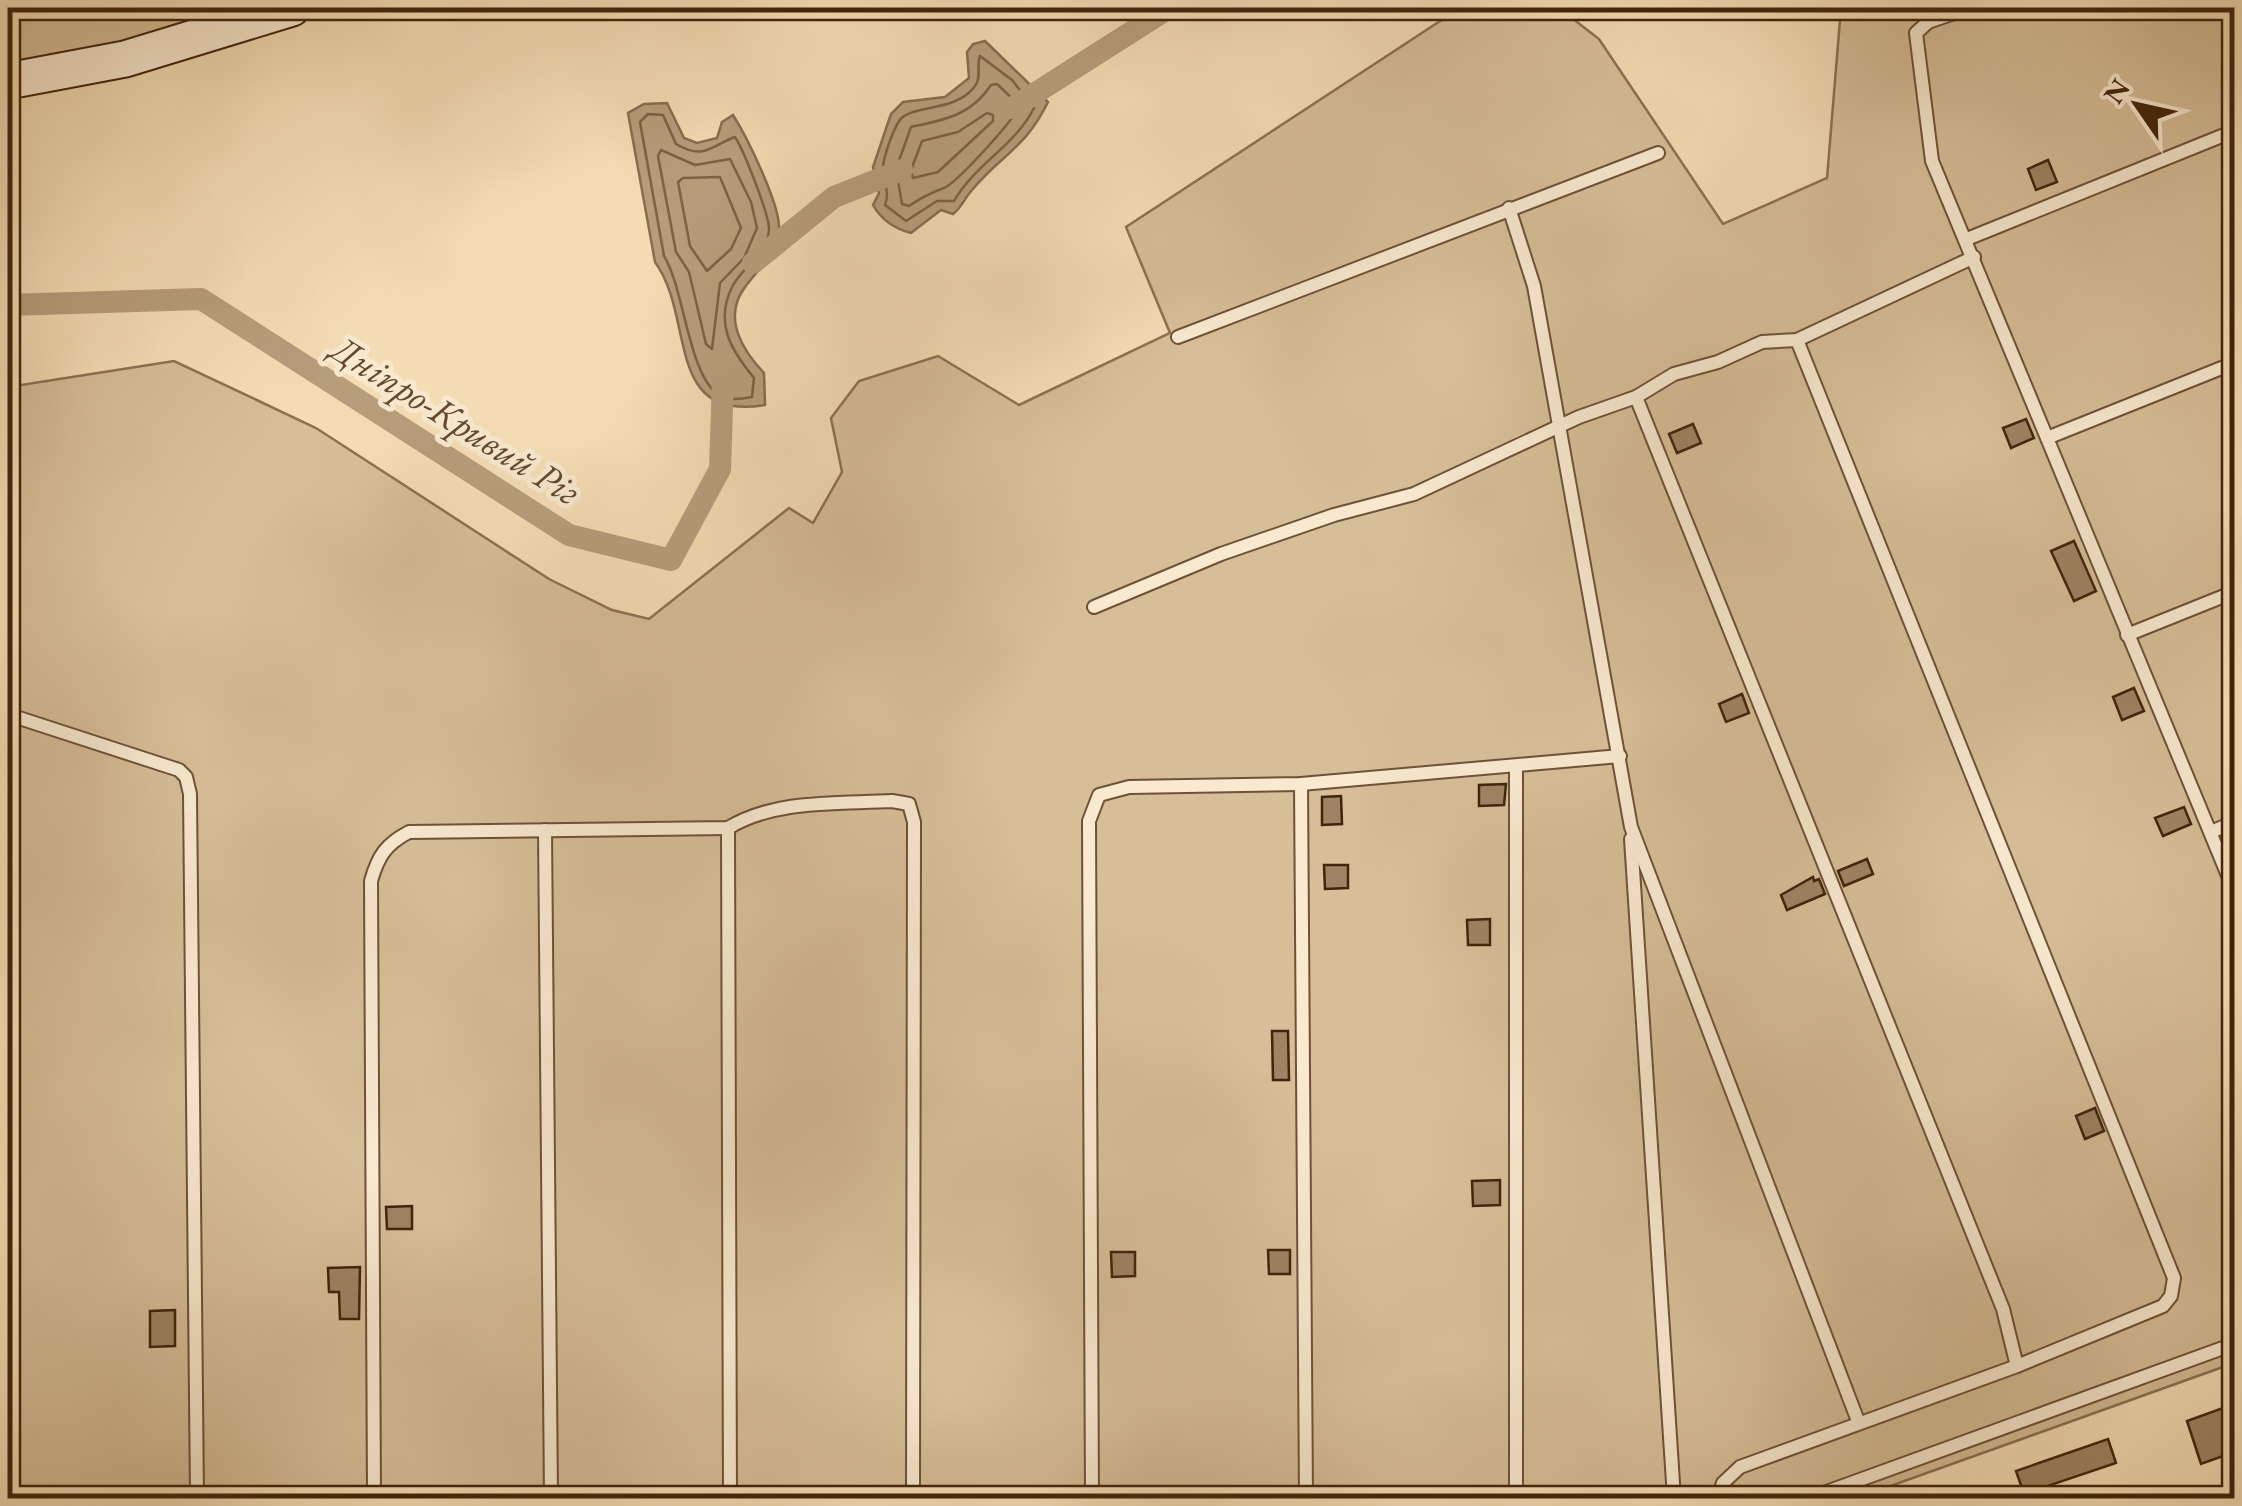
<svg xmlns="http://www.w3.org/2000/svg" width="2242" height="1506" viewBox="0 0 2242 1506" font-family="'EB Garamond',serif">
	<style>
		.green { fill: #d6be98; stroke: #8c7152; stroke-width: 2.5 }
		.water { fill: #b79e7c; stroke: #886d50; stroke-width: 2.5 }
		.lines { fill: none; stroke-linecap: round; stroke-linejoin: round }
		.shore { stroke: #7c6144; stroke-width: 2.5 }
		.canal { stroke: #b79e7c; stroke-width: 22 }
		.building { fill: #9e8464; stroke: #41240d; stroke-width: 2.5 }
		.lane-casing { stroke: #6e5237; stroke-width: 16 }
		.secondary-casing { stroke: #41240d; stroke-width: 39 }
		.lane { stroke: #f8e9cf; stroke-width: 12 }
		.secondary { stroke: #f8e9cf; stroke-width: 35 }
		.labels { text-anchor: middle; stroke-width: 10; stroke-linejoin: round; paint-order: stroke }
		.water-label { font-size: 38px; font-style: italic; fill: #64492e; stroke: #f8e9cf }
	</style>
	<rect width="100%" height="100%" fill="#f4ddb5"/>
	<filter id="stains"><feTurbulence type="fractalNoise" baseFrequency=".002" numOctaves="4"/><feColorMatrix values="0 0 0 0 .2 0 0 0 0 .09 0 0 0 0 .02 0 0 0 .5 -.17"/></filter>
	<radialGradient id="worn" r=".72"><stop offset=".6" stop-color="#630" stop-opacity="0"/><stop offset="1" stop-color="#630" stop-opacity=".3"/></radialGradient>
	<!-- green -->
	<g class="green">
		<path d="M 8,8 L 219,8 L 188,42 L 8,81 Z"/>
		<path d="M 1460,8 L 1559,8 L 1599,39 L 1723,224 L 1827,178 L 1841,8 L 2227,8 L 2234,13 L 2234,1363 L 1857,1498 L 8,1498 L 8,387 L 174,361 L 316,428 L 549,579 L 612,610 L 649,619 L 789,508 L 813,523 L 842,472 L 831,418 L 859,381 L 938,356 L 1019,405 L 1170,333 L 1126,227 Z"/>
	</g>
	<!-- water -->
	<g class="water">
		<path d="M 985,41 L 1048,102 C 1025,149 1002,154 972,190 C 964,199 962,207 953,214 L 941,210 L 911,233 C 895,229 881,219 873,205 L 879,193 L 873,167 L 891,114 L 903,102 L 945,97 L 969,78 L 967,52 L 973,44 Z"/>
		<path d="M 667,103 L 684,138 L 697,143 L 717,138 L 722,122 L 733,115 C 747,137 781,206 779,230 C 777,257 756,270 743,290 C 723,320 744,352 764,373 L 765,405 C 663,422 696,318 655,262 L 628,113 L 644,104 Z"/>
	</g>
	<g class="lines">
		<!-- shore -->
		<g class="shore">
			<path d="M 980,56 L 1012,80 L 1034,108 C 1015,146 975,164 954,201 L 937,201 L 906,221 L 885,205 C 891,190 881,181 883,166 C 885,153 892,133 899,121 C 910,104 956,113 975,86 C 982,77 976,66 980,56 Z"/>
			<path d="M 991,85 L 997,84 L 1019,105 C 1017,118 956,183 944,188 C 930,193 922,197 909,206 L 902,204 L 896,169 L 911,127 C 943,120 971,116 991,85 Z"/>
			<path d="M 987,113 L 993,115 L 993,121 L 938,172 L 913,178 L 911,170 L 922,141 L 958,132 Z"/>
			<path d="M 648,114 L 663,115 L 676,144 C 705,161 712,145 735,137 C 743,149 770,216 769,230 C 767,257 742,266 732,287 C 714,324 732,351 754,378 L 752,397 C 742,399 729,401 720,396 C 688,376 685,290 664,256 L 640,122 Z"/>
			<path d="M 661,150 L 695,165 L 730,159 L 751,202 L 757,228 L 744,258 L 720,283 L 712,349 L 706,344 L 689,272 L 676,252 L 658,156 Z"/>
			<path d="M 720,177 L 741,228 L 731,249 L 707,271 L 690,246 L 678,182 L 683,178 Z"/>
		</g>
		<!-- canal -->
		<g class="canal">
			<path d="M 1012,108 L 1169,8"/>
			<path d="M 753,263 L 834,197 L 902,170"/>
			<path d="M 8,305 L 201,299 L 569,535 L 671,560 L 720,469 L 723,377"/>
		</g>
	</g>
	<!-- building -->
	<g class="building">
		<path d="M 2048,160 L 2057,182 L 2036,190 L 2028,169 Z"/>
		<path d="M 2026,419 L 2034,438 L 2011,448 L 2003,428 Z"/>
		<path d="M 1693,424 L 1701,443 L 1677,453 L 1669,434 Z"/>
		<path d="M 2074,541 L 2096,591 L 2074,601 L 2051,551 Z"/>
		<path d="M 2134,688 L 2144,711 L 2122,720 L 2113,697 Z"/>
		<path d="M 1742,694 L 1749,713 L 1726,722 L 1719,704 Z"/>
		<path d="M 1506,784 L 1504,805 L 1479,806 L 1479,785 Z"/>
		<path d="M 1341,796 L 1342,824 L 1322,825 L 1322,797 Z"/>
		<path d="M 2184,807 L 2191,824 L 2163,836 L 2155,818 Z"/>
		<path d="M 1867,859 L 1873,874 L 1844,886 L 1838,871 Z"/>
		<path d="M 1324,865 L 1348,865 L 1348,888 L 1325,889 Z"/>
		<path d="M 1813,877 L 1814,881 L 1819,879 L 1825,894 L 1787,910 L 1781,895 Z"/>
		<path d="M 1490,919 L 1490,945 L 1468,945 L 1467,920 Z"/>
		<path d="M 1272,1031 L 1288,1031 L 1289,1080 L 1273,1080 Z"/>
		<path d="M 2095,1108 L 2104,1131 L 2085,1139 L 2076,1116 Z"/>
		<path d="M 1500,1180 L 1500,1205 L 1473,1206 L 1472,1181 Z"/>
		<path d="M 412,1206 L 412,1229 L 387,1229 L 386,1207 Z"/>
		<path d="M 1268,1250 L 1290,1250 L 1290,1274 L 1269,1274 Z"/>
		<path d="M 1111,1252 L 1135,1252 L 1135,1276 L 1112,1277 Z"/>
		<path d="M 360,1267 L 359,1319 L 340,1319 L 339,1292 L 329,1292 L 328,1268 Z"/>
		<path d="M 175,1310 L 175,1346 L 150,1347 L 150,1311 Z"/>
		<path d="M 2234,1404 L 2234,1452 L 2201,1464 L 2187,1421 Z"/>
		<path d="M 2108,1439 L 2116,1463 L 2024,1494 L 2016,1471 Z"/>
	</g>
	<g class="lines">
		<!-- lane casing -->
		<g class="lane-casing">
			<g id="lane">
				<path d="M 1969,8 L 1928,22 L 1916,33 L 1932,161 L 2047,438"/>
				<path d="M 2227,8 L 2234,13"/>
				<path d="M 1509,208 L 1534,286 L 1631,827 L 1858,1421"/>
				<path d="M 1967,239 L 2234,131"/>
				<path d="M 1178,337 L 1658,153"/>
				<path d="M 2234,363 L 2047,438 L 2234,890"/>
				<path d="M 1636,397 L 2003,1309 L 2017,1366"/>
				<path d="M 1094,607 L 1221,554 L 1334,515 L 1414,494 L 1579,417 L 1636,397 L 1674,374 L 1718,362 L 1762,342 L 1797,340 L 1974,257"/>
				<path d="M 2127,635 L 2234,592"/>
				<path d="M 8,721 L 16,717 L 179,770 L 186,777 L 190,794 L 197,1498"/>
				<path d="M 1301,784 L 1306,1498"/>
				<path d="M 728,828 L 730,1498"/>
				<path d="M 545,830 L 551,1498"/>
				<path d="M 2211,832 L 2234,822"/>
				<path d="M 1631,839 L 1674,1498"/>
				<path d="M 374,1498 L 371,881 C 378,856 386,844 409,832 L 728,828 C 776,799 837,804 892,801 L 909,804 L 914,822 L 913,1498"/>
				<path d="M 1092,1498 L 1089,821 L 1099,795 L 1129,787 L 1301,784 L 1620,756"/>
				<path d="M 1516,1498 L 1516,767"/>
				<path d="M 1718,1498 L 1723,1483 L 1740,1467 L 2017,1366 L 2163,1306 L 2171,1296 L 2174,1278 L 1797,340"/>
				<path d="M 1810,1498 L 2234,1344"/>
			</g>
		</g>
		<!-- secondary casing -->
		<g class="secondary-casing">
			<path id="secondary" d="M 8,81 L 125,59 L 292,8"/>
		</g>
		<!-- lane -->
		<use href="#lane" class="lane"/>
		<!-- secondary -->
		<use href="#secondary" class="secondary"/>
	</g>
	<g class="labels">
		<!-- water labels -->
		<g class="water-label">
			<text transform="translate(456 420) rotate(32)" y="13">Дніпро-Кривий Ріг</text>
		</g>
	</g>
	<!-- margin -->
	<rect width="2242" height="1506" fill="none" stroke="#f4ddb5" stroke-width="40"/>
	<rect x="10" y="10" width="2222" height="1486" fill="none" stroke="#41240d" stroke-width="5"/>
	<rect x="20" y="20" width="2202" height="1466" fill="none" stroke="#41240d" stroke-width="2.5"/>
	<!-- north arrow -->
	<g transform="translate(2137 105) rotate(304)" stroke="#f8e9cf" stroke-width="8" paint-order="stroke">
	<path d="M0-8L18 38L0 25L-18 38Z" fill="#41240d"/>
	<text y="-15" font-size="28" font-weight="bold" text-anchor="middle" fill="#41240d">N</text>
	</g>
	<rect width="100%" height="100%" filter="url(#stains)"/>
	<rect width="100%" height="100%" fill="url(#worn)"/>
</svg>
